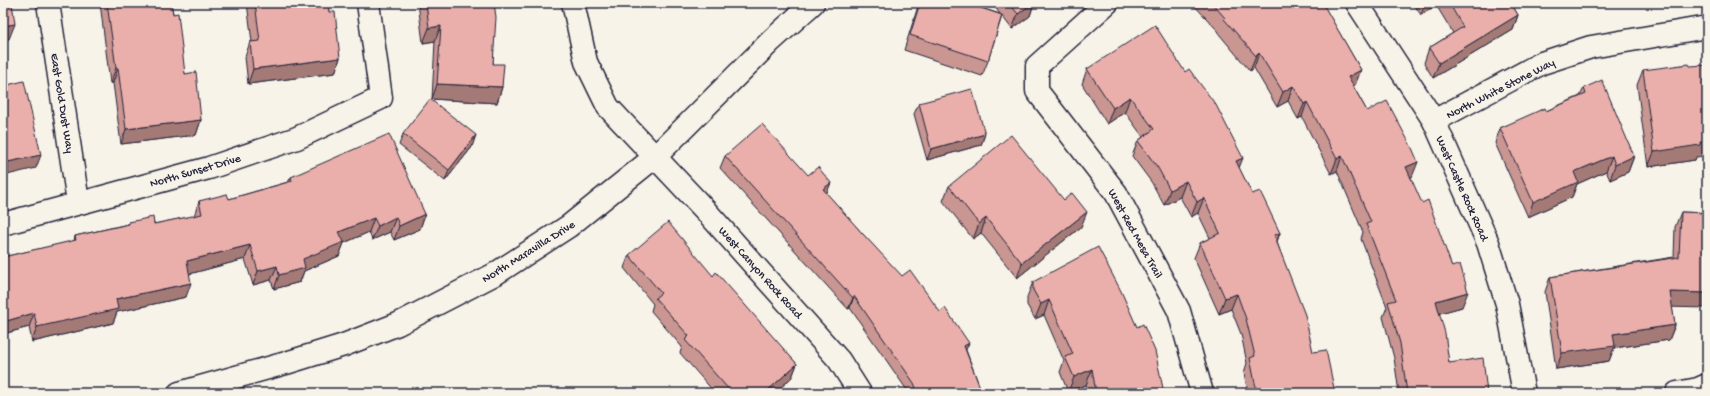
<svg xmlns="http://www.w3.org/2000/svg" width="1710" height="396" viewBox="0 0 1710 396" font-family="'Gochi Hand',sans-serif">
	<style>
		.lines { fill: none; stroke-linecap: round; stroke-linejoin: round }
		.street-casing { stroke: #22223b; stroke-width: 25 }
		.street { stroke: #f7f3e8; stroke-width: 22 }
		.wall { fill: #c99692; stroke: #22223b }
		.shaded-wall { fill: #a47a77; stroke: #22223b }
		.building { fill: #eaafaa; stroke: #22223b }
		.labels { text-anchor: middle; stroke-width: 3; stroke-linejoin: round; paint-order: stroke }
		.street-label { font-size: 12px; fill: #22223b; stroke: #f7f3e8 }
	</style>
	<rect width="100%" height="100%" fill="#f7f3e8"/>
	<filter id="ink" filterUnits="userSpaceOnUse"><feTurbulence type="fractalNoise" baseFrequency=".025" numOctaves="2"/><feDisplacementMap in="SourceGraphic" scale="8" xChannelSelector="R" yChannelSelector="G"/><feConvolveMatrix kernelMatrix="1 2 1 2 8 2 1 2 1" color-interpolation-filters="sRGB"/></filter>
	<g filter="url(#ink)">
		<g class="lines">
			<!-- street casing -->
			<g class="street-casing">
				<g id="street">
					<path d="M 48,3 L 78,202"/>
					<path d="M 573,3 L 586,62 L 608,107 L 705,210 L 839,360 L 860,393"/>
					<path d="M 1107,3 L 1037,66 L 1037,91 L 1116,193 L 1179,311 L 1202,393"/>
					<path d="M 1357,3 L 1434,121 L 1488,243 L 1507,304 L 1524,393"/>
					<path d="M 1434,121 L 1542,63 L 1591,47 L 1707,27"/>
					<path d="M 3,224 L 209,168 L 297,138 L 381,98 L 368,3"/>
					<path d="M 179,393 L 286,363 L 344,345 L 398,324 L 495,274 L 569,226 L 656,156 L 771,41 L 813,3"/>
					<path d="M 1677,393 L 1698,389 L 1707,385"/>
				</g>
			</g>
			<!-- street -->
			<use href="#street" class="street"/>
		</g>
		<!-- wall -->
		<g class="wall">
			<path d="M 100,3 L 171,3 L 185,74 L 201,120 L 196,135 L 121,144 L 113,83 L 110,83 Z"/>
			<path d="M 247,3 L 328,3 L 329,12 L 340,58 L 335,73 L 248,84 L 245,57 L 250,42 L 252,42 Z"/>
			<path d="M 418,3 L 494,3 L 493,64 L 502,87 L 497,103 L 432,99 L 435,41 L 423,43 Z"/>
			<path d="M 919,3 L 966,3 L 1000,14 L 992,3 L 1034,3 L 1030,16 L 1012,29 L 1002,16 L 988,61 L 982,76 L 904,50 Z"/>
			<path d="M 1192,3 L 1322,3 L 1361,70 L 1355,85 L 1353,86 L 1367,111 L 1412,177 L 1410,177 L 1462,307 L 1439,313 L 1449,363 L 1487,393 L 1399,393 L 1394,358 L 1383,317 L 1387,307 L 1361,239 L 1363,232 L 1337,171 L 1331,174 L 1302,117 L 1298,119 L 1288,101 L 1277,107 L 1254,68 L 1250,71 L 1219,34 L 1219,32 Z"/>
			<path d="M 1413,3 L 1511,3 L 1518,15 L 1513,30 L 1433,78 L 1424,63 L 1429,48 L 1453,33 L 1436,5 L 1421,15 Z"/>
			<path d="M 1087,69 L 1239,168 L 1252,194 L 1280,233 L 1277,242 L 1313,352 L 1335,393 L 1248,393 L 1244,373 L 1247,363 L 1241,334 L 1231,309 L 1219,314 L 1194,258 L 1200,243 L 1210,238 L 1198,213 L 1191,217 L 1180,197 L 1164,205 L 1152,183 L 1132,156 L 1138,141 L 1143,137 L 1125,112 L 1107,124 L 1082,84 Z"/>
			<path d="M 1643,70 L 1696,157 L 1695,160 L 1648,167 L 1637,85 Z"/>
			<path d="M 1584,88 L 1634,156 L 1628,172 L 1610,180 L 1606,171 L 1577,184 L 1572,197 L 1528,217 L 1495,143 L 1500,128 L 1546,111 L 1580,96 Z"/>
			<path d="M 919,103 L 985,134 L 981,145 L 927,160 L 914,114 Z"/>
			<path d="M 403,134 L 472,147 L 445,181 L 399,145 Z"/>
			<path d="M 725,156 L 808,175 L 827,194 L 966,350 L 982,393 L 909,393 L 850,308 L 848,309 L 720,168 Z"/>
			<path d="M 291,177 L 425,214 L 420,229 L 394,240 L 390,232 L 372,240 L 369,232 L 344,243 L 339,256 L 304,271 L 300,282 L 274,289 L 271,280 L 253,285 L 245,259 L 189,274 L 186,297 L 117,312 L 113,323 L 32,342 L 29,327 L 3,334 L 3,257 L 74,241 L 75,236 L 128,224 L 129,222 L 154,224 L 194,216 L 199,201 L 229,199 L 288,182 Z"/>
			<path d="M 949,186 L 1064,200 L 1081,227 L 1017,278 L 981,233 L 973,239 L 943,201 Z"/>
			<path d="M 1681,212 L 1707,213 L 1672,307 L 1675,325 L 1669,340 L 1614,348 L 1609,361 L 1556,369 L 1545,292 L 1550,277 L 1674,257 L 1675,227 Z"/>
			<path d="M 629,255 L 713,276 L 797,364 L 792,377 L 775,393 L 715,393 L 680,353 L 682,347 L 651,311 L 653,304 L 624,268 Z"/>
			<path d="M 1033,282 L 1164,393 L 1088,393 L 1086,385 L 1068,392 L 1060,372 L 1064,361 L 1044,315 L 1035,319 L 1027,305 L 1027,297 Z"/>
		</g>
		<!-- shaded-wall -->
		<g class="shaded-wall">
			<path d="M 1033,3 L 1034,3 L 1030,16 L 1012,29 L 1018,14 Z"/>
			<path d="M 1425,3 L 1437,3 L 1436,5 L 1421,15 Z"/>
			<path d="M 1600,3 L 1607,3 L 1599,6 Z"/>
			<path d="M 1518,15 L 1513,30 L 1433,78 L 1439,63 Z"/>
			<path d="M 15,24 L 9,39 L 3,40 L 3,26 Z"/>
			<path d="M 441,26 L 435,41 L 423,43 L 429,28 Z"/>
			<path d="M 1259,53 L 1254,68 L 1250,71 L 1256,56 Z"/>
			<path d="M 340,58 L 335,73 L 248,84 L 253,69 Z"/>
			<path d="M 116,68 L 118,68 L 113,83 L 110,83 Z"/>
			<path d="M 1361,70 L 1355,85 L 1343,92 L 1348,77 Z"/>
			<path d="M 437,84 L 502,87 L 497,103 L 432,99 Z"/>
			<path d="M 1293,86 L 1288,101 L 1277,107 L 1283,92 Z"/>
			<path d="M 1130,97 L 1125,112 L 1107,124 L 1113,108 Z"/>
			<path d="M 1307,102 L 1302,117 L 1298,119 L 1304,104 Z"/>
			<path d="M 201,120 L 196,135 L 121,144 L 126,129 Z"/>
			<path d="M 985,134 L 981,145 L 927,160 L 931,149 Z"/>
			<path d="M 476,135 L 472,147 L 445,181 L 449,170 Z"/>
			<path d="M 1700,142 L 1707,142 L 1707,156 L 1696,157 L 1695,160 L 1648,167 L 1654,152 Z"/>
			<path d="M 41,155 L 36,168 L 3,176 L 3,163 Z"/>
			<path d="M 1342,156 L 1337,171 L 1331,174 L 1337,159 Z"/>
			<path d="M 1612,156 L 1606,171 L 1577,184 L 1572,197 L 1528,217 L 1533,202 L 1574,172 Z"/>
			<path d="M 1634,156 L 1628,172 L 1610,180 L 1615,165 Z"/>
			<path d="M 1243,158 L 1237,173 L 1236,161 Z"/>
			<path d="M 1418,162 L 1412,177 L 1400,182 L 1406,167 Z"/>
			<path d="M 1186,181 L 1180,197 L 1164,205 L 1170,190 Z"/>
			<path d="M 831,183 L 826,195 L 823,189 Z"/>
			<path d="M 1204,198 L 1198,213 L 1191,217 L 1197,202 Z"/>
			<path d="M 1087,212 L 1081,227 L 1017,278 L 1022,263 Z"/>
			<path d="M 425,214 L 420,229 L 394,240 L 399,226 Z"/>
			<path d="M 396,217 L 390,232 L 372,240 L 378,226 Z"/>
			<path d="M 374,218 L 369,232 L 344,243 L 339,256 L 304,271 L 300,282 L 274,289 L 279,275 L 303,259 L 339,232 Z"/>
			<path d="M 986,218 L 981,233 L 973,239 L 979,224 Z"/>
			<path d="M 1280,233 L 1274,248 L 1274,235 Z"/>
			<path d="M 250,245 L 245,259 L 182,276 L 187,261 Z"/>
			<path d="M 277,266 L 271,280 L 253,285 L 258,271 Z"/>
			<path d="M 191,283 L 186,297 L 117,312 L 113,323 L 32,342 L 37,327 L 116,299 Z"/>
			<path d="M 1468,292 L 1462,307 L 1430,316 L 1436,301 Z"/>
			<path d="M 1670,292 L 1707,293 L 1707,308 L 1664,307 Z"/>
			<path d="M 1237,294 L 1231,309 L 1219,314 L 1225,298 Z"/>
			<path d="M 854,296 L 850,308 L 848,309 L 853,298 Z"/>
			<path d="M 1049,300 L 1044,315 L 1035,319 L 1041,304 Z"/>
			<path d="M 34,313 L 29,327 L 3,334 L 3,322 Z"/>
			<path d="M 1675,325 L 1669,340 L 1614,348 L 1609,361 L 1556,369 L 1562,353 L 1613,334 Z"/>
			<path d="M 969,343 L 964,354 L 964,346 Z"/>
			<path d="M 797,364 L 792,377 L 775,393 L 765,393 Z"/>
			<path d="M 1092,369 L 1086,385 L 1068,392 L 1074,377 Z"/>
		</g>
		<!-- building -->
		<g class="building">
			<path d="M 3,3 L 12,3 L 15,24 L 3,26 Z"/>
			<path d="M 107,3 L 171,3 L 173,14 L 178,13 L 185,74 L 196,72 L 201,120 L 126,129 L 118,68 L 116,68 Z"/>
			<path d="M 255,3 L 328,3 L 329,12 L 335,12 L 340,58 L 253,69 L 250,42 L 260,41 Z"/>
			<path d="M 426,3 L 494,3 L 496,17 L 493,64 L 504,64 L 502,87 L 437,84 L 441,26 L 429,28 Z"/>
			<path d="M 920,3 L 966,3 L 1002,15 L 988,61 L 910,35 Z"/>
			<path d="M 1009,3 L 1033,3 L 1018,14 Z"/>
			<path d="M 1212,3 L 1322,3 L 1323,4 L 1361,70 L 1348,77 L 1367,111 L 1387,101 L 1412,148 L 1418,162 L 1406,167 L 1422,203 L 1428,200 L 1452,267 L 1460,264 L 1468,292 L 1436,301 L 1445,333 L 1449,363 L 1483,358 L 1487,393 L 1407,393 L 1400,343 L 1388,302 L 1396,300 L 1366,224 L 1371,222 L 1342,156 L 1337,159 L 1307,102 L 1304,104 L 1293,86 L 1283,92 L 1259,53 L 1256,56 L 1224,19 L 1225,18 Z"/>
			<path d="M 1449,3 L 1511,3 L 1518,15 L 1439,63 L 1429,48 L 1463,27 Z"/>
			<path d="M 1155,25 L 1185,72 L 1189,69 L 1216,105 L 1243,158 L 1236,161 L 1252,194 L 1260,191 L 1280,233 L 1274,235 L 1305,315 L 1313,352 L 1326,350 L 1335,393 L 1257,393 L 1250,358 L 1255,356 L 1246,319 L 1237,294 L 1225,298 L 1200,243 L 1220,233 L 1204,198 L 1197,202 L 1186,181 L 1170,190 L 1158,168 L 1138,141 L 1154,129 L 1130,97 L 1113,108 L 1087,69 Z"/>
			<path d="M 3,33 L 4,43 L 3,43 Z"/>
			<path d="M 1689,64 L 1690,66 L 1707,65 L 1707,142 L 1700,142 L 1700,145 L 1654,152 L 1643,70 Z"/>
			<path d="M 1602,80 L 1634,156 L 1615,165 L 1612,156 L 1574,172 L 1578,182 L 1533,202 L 1500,128 L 1545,108 L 1546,111 L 1586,94 L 1584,88 Z"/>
			<path d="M 24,81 L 41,155 L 3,163 L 3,86 Z"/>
			<path d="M 972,89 L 985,134 L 931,149 L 919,103 Z"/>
			<path d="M 430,99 L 476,135 L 449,170 L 403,134 Z"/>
			<path d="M 762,124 L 808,175 L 818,167 L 831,183 L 823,189 L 862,233 L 902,276 L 910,270 L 940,312 L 945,308 L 969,343 L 964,346 L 982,393 L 918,393 L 914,383 L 854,296 L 853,298 L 725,156 Z"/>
			<path d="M 389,134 L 425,214 L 399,226 L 396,217 L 378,226 L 374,218 L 339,232 L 344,242 L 303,259 L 305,268 L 279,275 L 277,266 L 258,271 L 250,245 L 187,261 L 191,283 L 116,299 L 118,309 L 37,327 L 34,313 L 3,322 L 3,257 L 76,240 L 75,236 L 129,224 L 129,222 L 153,217 L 154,224 L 202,214 L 199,201 L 227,194 L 229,199 L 292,181 L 291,177 Z"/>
			<path d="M 1011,135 L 1064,200 L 1072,193 L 1087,212 L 1022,263 L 986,218 L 979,224 L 949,186 Z"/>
			<path d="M 1681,212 L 1707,213 L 1707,293 L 1670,292 L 1675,325 L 1613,334 L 1615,346 L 1562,353 L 1550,277 L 1679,257 Z"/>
			<path d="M 668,222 L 713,276 L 716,272 L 797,364 L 765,393 L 732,393 L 685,340 L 689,336 L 655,298 L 661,293 L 629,255 Z"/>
			<path d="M 1098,247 L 1121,291 L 1137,327 L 1143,324 L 1155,351 L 1164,393 L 1096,393 L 1092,369 L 1074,377 L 1065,357 L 1073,354 L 1049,300 L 1041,304 L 1033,290 L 1033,282 Z"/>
		</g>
	</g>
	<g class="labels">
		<!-- street labels -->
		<g class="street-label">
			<text transform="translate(1500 88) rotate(-27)" y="4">North White Stone Way</text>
			<text transform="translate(63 103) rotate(81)" y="4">East Gold Dust Way</text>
			<text transform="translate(195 170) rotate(-16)" y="4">North Sunset Drive</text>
			<text transform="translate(1463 188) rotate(66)" y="4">West Castle Rock Road</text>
			<text transform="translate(1136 233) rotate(61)" y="4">West Red Mesa Trail</text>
			<text transform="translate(528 251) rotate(-32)" y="4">North Maravilla Drive</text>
			<text transform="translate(761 272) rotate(48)" y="4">West Canyon Rock Road</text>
		</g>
	</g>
	<!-- margin -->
	<rect width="1710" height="396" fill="none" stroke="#f7f3e8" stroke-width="16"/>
	<rect x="8" y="8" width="1694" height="380" fill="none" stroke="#22223b" stroke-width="1.5" filter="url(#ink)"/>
</svg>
